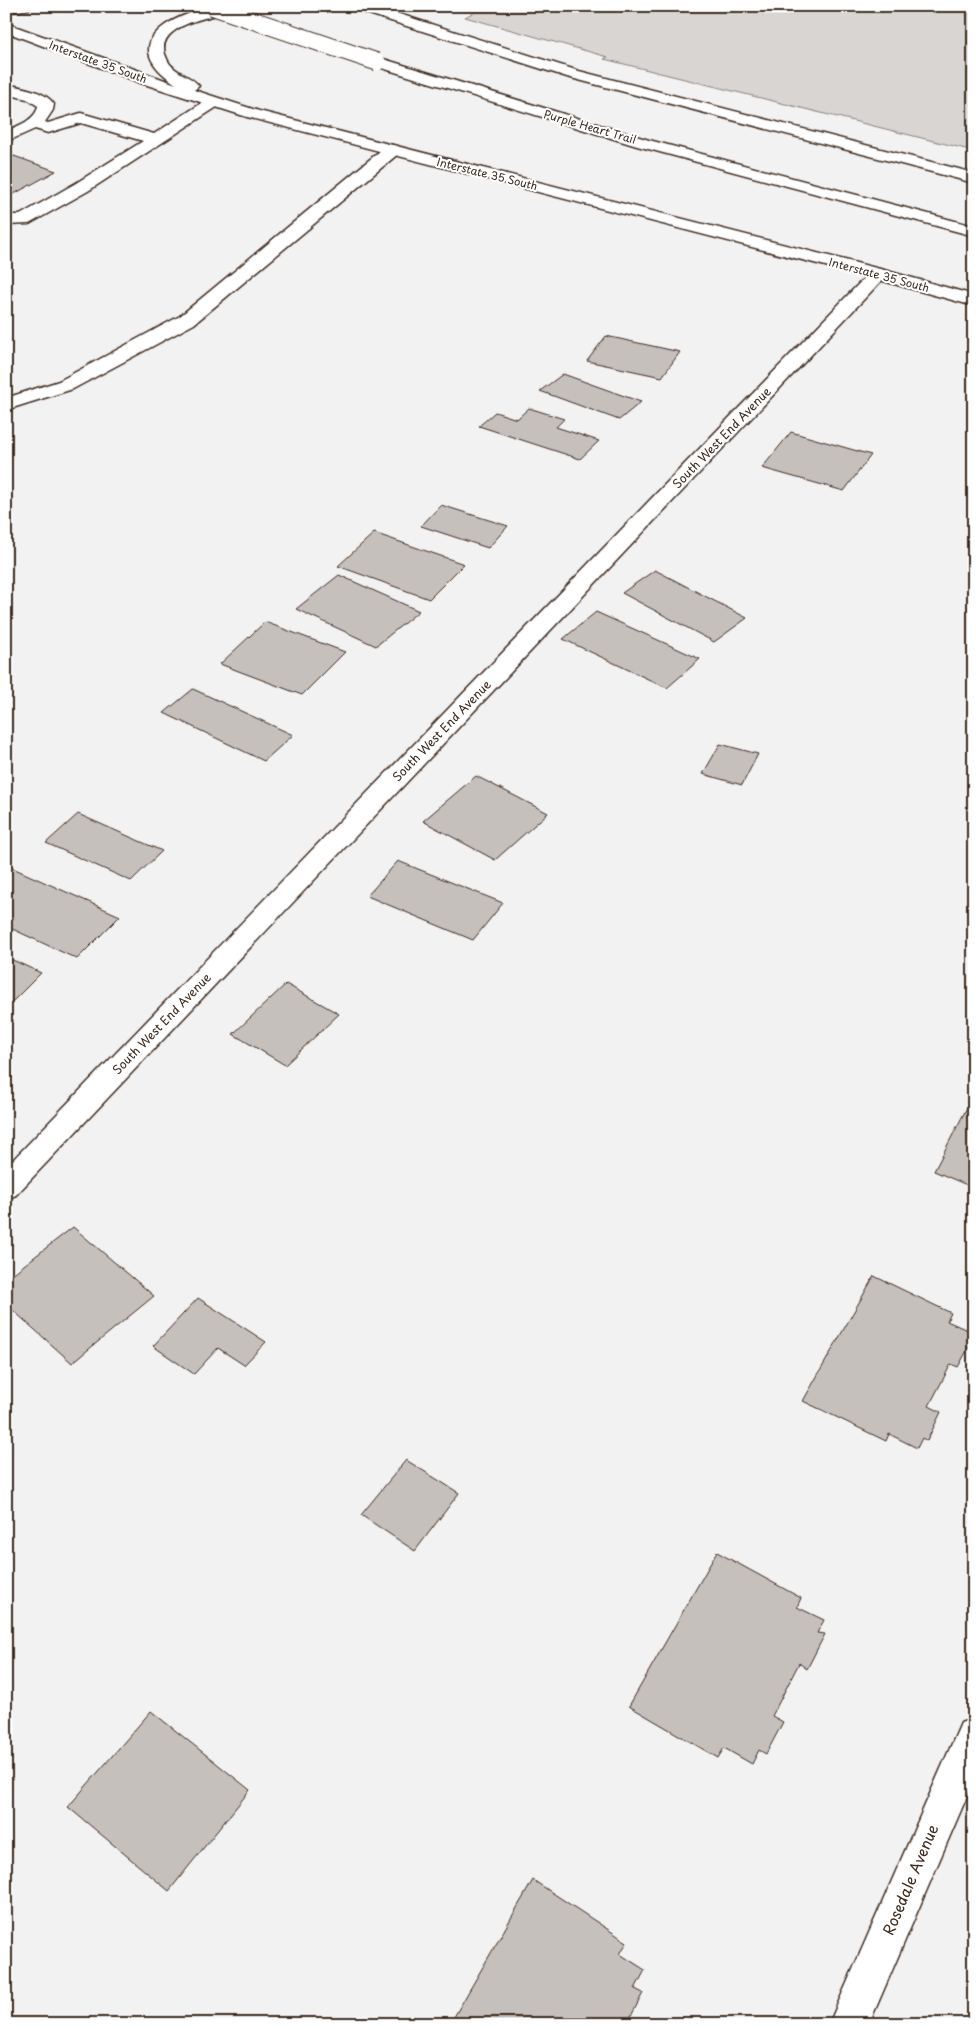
<svg xmlns="http://www.w3.org/2000/svg" width="980" height="2030" viewBox="0 0 980 2030" font-family="'Playpen Sans',sans-serif">
	<style>
		.green { fill: #d8d5d2; stroke: #8a8078 }
		.building { fill: #c6c0bd; stroke: #3b2a1e }
		.lines { fill: none; stroke-linecap: round; stroke-linejoin: round }
		.minor-casing { stroke: #3b2a1e; stroke-width: 3 }
		.major-casing { stroke: #3b2a1e; stroke-width: 3 }
		.highway-casing { stroke: #3b2a1e; stroke-width: 3 }
		.minor { fill: #fff; fill-rule: evenodd }
		.major { fill: #fff; fill-rule: evenodd }
		.highway { fill: #fff; fill-rule: evenodd }
		.highway-bridge-casing { stroke: #3b2a1e; stroke-width: 19; stroke-linecap: butt }
		.highway-bridge { stroke: #fff; stroke-width: 17 }
		.labels { text-anchor: middle; stroke-width: 4; stroke-linejoin: round; paint-order: stroke }
		.far-street-label { font-size: 11px; fill: #3b2a1e; stroke: #fff }
		.street-label { font-size: 12px; fill: #3b2a1e; stroke: #fff }
		.near-street-label { font-size: 15px; fill: #3b2a1e; stroke: #fff }
	</style>
	<rect width="100%" height="100%" fill="#f3f2f2"/>
	<filter id="ink" filterUnits="userSpaceOnUse"><feTurbulence type="fractalNoise" baseFrequency=".02" numOctaves="2"/><feDisplacementMap in="SourceGraphic" scale="10" xChannelSelector="R" yChannelSelector="G"/><feConvolveMatrix kernelMatrix="1 2 1 2 8 2 1 2 1" color-interpolation-filters="sRGB"/></filter>
	<g filter="url(#ink)">
		<!-- green -->
		<path class="green" d="M 486,6 L 958,6 L 974,11 L 974,151 L 604,59 L 608,57 L 465,17 Z"/>
		<!-- building -->
		<g class="building">
			<path d="M 14,156 L 56,171 L 14,194 L 6,191 L 6,160 Z"/>
			<path d="M 606,336 L 680,352 L 662,377 L 587,361 Z"/>
			<path d="M 563,374 L 641,402 L 619,420 L 540,391 Z"/>
			<path d="M 529,408 L 564,419 L 556,427 L 599,441 L 580,459 L 479,426 L 495,412 L 517,419 Z"/>
			<path d="M 791,432 L 871,455 L 844,491 L 762,468 Z"/>
			<path d="M 441,505 L 508,526 L 488,548 L 421,526 Z"/>
			<path d="M 374,533 L 464,564 L 429,599 L 338,566 Z"/>
			<path d="M 655,570 L 747,618 L 714,642 L 622,593 Z"/>
			<path d="M 339,575 L 419,611 L 376,646 L 296,609 Z"/>
			<path d="M 596,612 L 700,659 L 667,688 L 563,639 Z"/>
			<path d="M 265,622 L 345,652 L 302,695 L 220,664 Z"/>
			<path d="M 193,689 L 293,735 L 264,761 L 164,713 Z"/>
			<path d="M 720,744 L 758,754 L 742,785 L 703,774 Z"/>
			<path d="M 476,776 L 548,813 L 495,860 L 423,821 Z"/>
			<path d="M 78,814 L 162,851 L 131,881 L 46,843 Z"/>
			<path d="M 398,861 L 503,903 L 473,940 L 367,896 Z"/>
			<path d="M 6,865 L 120,916 L 77,959 L 6,926 Z"/>
			<path d="M 6,957 L 41,973 L 6,1008 Z"/>
			<path d="M 286,984 L 339,1014 L 285,1065 L 233,1034 Z"/>
			<path d="M 974,1094 L 974,1188 L 934,1171 Z"/>
			<path d="M 73,1227 L 154,1296 L 72,1363 L 6,1304 L 6,1279 Z"/>
			<path d="M 874,1276 L 951,1313 L 947,1321 L 974,1333 L 974,1338 L 958,1367 L 951,1364 L 929,1406 L 941,1412 L 927,1441 L 922,1438 L 917,1448 L 889,1434 L 886,1441 L 803,1401 Z"/>
			<path d="M 198,1298 L 266,1342 L 244,1365 L 218,1348 L 194,1374 L 153,1346 Z"/>
			<path d="M 406,1460 L 459,1493 L 415,1551 L 361,1515 Z"/>
			<path d="M 717,1552 L 801,1598 L 797,1607 L 824,1620 L 817,1633 L 825,1634 L 807,1669 L 799,1663 L 772,1716 L 783,1722 L 766,1754 L 759,1750 L 752,1764 L 724,1748 L 718,1758 L 629,1706 Z"/>
			<path d="M 151,1711 L 250,1790 L 169,1891 L 68,1807 Z"/>
			<path d="M 533,1880 L 627,1942 L 620,1954 L 645,1970 L 635,1989 L 643,1993 L 627,2024 L 450,2024 Z"/>
		</g>
		<g class="lines">
			<!-- minor casing -->
			<g class="minor-casing">
				<g id="minor">
					<path d="M 6,84 C 22,88 44,90 54,104 L 53,110 L 45,122 L 48,123 L 81,113 L 154,134 L 208,99 L 220,99 L 222,102 L 220,105 L 88,191 L 29,224 L 6,225 L 6,215 L 20,215 L 76,183 L 143,141 L 81,123 L 48,133 L 35,129 L 6,142 L 6,131 C 18,126 36,120 38,106 L 27,99 L 6,94 Z"/>
					<path d="M 392,145 L 398,146 L 400,150 L 398,154 L 194,324 L 73,389 L 6,410 L 6,398 L 59,381 L 180,316 L 386,146 Z"/>
					<path d="M 878,269 L 884,270 L 887,274 L 884,278 L 16,1195 L 6,1199 L 6,1167 L 872,270 Z"/>
					<path d="M 974,1718 L 974,1780 L 869,2024 L 829,2024 L 961,1723 Z"/>
				</g>
			</g>
			<!-- major casing -->
			<g class="major-casing">
				<g id="major">
					<path d="M 6,6 L 31,6 L 29,9 L 6,13 Z"/>
					<path d="M 215,6 L 248,6 L 246,9 C 226,14 148,22 167,59 C 173,73 191,75 199,86 L 194,90 L 259,111 L 884,270 L 974,295 L 974,306 L 872,278 L 247,117 L 141,83 L 6,32 L 6,23 L 176,84 C 115,43 170,16 215,6 Z"/>
				</g>
			</g>
			<!-- highway casing -->
			<g class="highway-casing">
				<g id="highway">
					<path d="M 351,6 L 374,6 L 579,71 L 974,173 L 974,183 L 567,77 L 353,9 Z"/>
					<path d="M 377,57 L 649,140 L 974,226 L 974,236 L 637,146 L 372,65 L 369,62 L 372,59 Z"/>
				</g>
			</g>
			<!-- minor -->
			<use href="#minor" class="minor"/>
			<!-- major -->
			<use href="#major" class="major"/>
			<!-- highway -->
			<use href="#highway" class="highway"/>
			<!-- highway-bridge casing -->
			<g class="highway-bridge-casing">
				<path id="highway-bridge" d="M 211,6 L 377,62"/>
			</g>
			<!-- highway-bridge -->
			<use href="#highway-bridge" class="highway-bridge"/>
		</g>
	</g>
	<g class="labels">
		<!-- far-street labels -->
		<g class="far-street-label">
			<text transform="translate(98 62) rotate(20)" y="4">Interstate 35 South</text>
			<text transform="translate(590 127) rotate(16)" y="4">Purple Heart Trail</text>
			<text transform="translate(487 174) rotate(14)" y="4">Interstate 35 South</text>
			<text transform="translate(879 275) rotate(15)" y="4">Interstate 35 South</text>
		</g>
		<!-- street labels -->
		<g class="street-label">
			<text transform="translate(722 438) rotate(-46)" y="4">South West End Avenue</text>
			<text transform="translate(442 731) rotate(-46)" y="4">South West End Avenue</text>
			<text transform="translate(162 1024) rotate(-46)" y="4">South West End Avenue</text>
		</g>
		<!-- near-street labels -->
		<g class="near-street-label">
			<text transform="translate(911 1880) rotate(-67)" y="5">Rosedale Avenue</text>
		</g>
	</g>
	<!-- margin -->
	<rect width="980" height="2030" fill="none" stroke="#fff" stroke-width="25"/>
	<rect x="12" y="12" width="955" height="2005" fill="none" stroke="#3b2a1e" stroke-width="2" filter="url(#ink)"/>
</svg>
